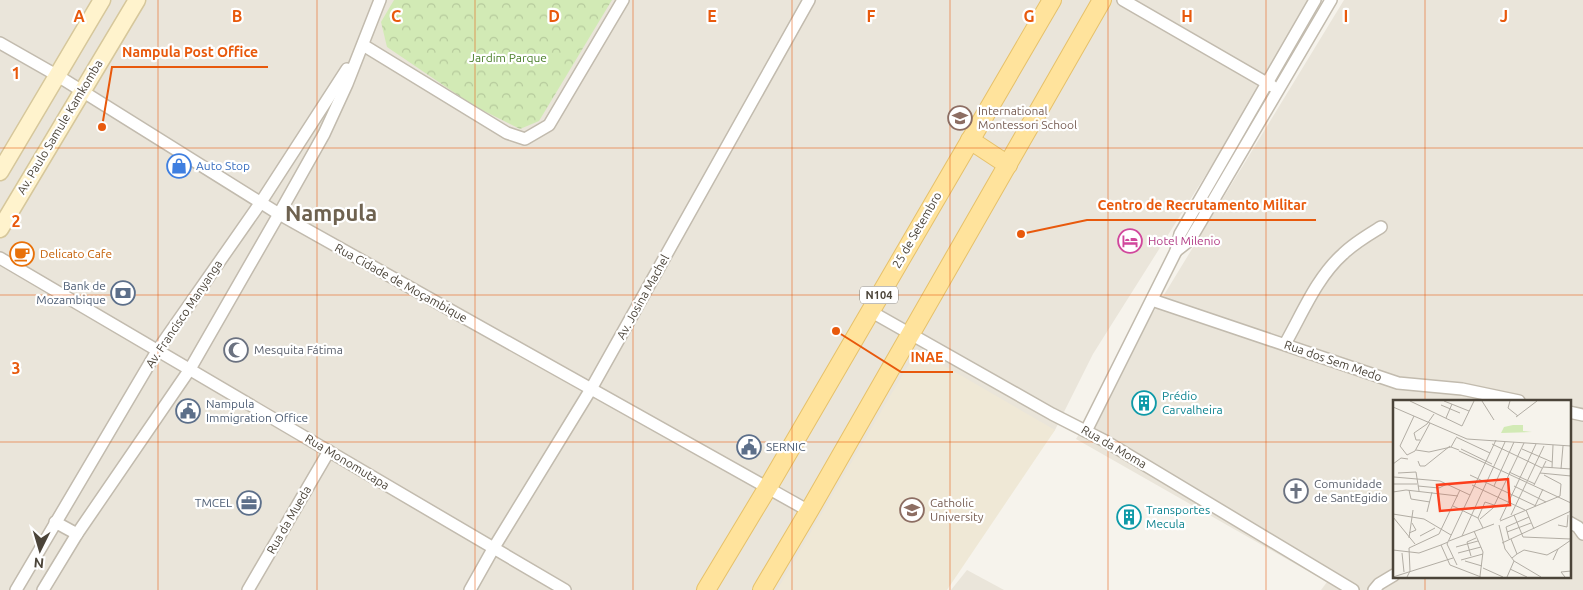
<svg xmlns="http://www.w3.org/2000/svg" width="1583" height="590" viewBox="0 0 1583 590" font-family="Ubuntu,sans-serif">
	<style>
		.residential { fill: #eae5da; fill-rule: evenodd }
		.education { fill: #efe8d6 }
		.park { fill: url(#park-crowns) }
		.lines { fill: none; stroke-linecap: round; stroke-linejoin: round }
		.street-casing { stroke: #c2bbae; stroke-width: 14 }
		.secondary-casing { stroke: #d6c79b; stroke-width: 19 }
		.primary-casing { stroke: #e6c16a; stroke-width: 20 }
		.street { stroke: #fff; stroke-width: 11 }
		.secondary { stroke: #fff3cd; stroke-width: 16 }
		.primary { stroke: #ffe39c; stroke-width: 18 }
		.grid { fill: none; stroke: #e8590c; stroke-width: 1; stroke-opacity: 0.55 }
		.labels { text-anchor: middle; stroke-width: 4.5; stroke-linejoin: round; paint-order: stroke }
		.shield { fill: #fff; stroke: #817c74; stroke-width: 1 }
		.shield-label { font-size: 11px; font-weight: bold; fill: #4b4439 }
		.park-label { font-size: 12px; fill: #4a7f2a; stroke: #fff }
		.education-label { font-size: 12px; fill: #785e54; stroke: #fff; text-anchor: start }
		.street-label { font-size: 12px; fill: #4b4439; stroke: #fff }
		.shop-label { font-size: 12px; fill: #366cbe; stroke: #fff; text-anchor: start }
		.hotel-label { font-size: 12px; fill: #b23c85; stroke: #fff; text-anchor: start }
		.food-label { font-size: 12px; fill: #c56008; stroke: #fff; text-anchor: start }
		.service-label { font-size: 12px; fill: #4e5e75; stroke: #fff; text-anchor: end }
		.worship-label { font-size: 12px; fill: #5b616d; stroke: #fff; text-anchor: start }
		.culture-label { font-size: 12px; fill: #0d838f; stroke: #fff; text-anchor: start }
		.town-label { font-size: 22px; font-weight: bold; fill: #6e6250; stroke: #fff }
		.inset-road { fill: none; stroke: #b2ada4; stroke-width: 1 }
		.view { fill: #fc3f1d; fill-opacity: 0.15; stroke: #fc3f1d; stroke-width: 2.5 }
		.inset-edge { fill: none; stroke: #4b4439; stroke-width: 2.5 }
		.grid-label { font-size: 16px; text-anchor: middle; font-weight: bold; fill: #e8590c; stroke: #fff; stroke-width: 4.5; stroke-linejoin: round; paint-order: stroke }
		.leader { fill: none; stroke: #e8590c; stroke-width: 2 }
		.callout-dot { fill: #e8590c; stroke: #fff; stroke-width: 2 }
		.callout-label { font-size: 14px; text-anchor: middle; font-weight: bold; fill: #e8590c; stroke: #fff; stroke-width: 4.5; stroke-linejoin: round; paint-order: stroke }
	</style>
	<defs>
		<pattern id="park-crowns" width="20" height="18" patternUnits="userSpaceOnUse" patternTransform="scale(1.25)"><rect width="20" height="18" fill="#d2eab5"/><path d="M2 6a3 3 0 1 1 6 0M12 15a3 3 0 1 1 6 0" fill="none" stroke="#b6ca9c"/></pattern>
	</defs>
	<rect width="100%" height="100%" fill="#f6f3ec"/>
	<!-- residential -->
	<g class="residential">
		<path d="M 0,0 L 1316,0 L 1093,354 L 1055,430 L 927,590 L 0,590 Z"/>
		<path d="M 1344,0 L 1583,0 L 1583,590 L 1321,590 L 1327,582 L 1076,439 ZM 1394,401 L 1569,401 L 1569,576 L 1394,576 Z"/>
		<path d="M 967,570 L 1004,590 L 951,590 Z"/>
	</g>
	<!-- education -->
	<path class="education" d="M 917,350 L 1055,430 L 947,590 L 777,590 Z"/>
	<!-- park -->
	<path class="park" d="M 394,0 L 612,0 L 539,121 L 520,129 L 474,106 L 387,47 L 381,22 Z"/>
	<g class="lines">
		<!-- street casing -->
		<g class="street-casing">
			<g id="street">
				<path d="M 1123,0 L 1272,86"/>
				<path d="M 0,43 L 58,76 L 279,214 L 809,511"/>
				<path d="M 363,45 L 507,133 L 525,139 L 549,125 L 623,0"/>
				<path d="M 1176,251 L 1190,240 L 1331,0"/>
				<path d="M 0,258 L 565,590"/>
				<path d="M 1152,300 L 1398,383 L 1462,389 L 1519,401"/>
				<path d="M 870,311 L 1052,414 L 1105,441 L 1353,590"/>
				<path d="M 1285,344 C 1302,314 1317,277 1343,254 C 1354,243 1368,235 1381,227"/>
				<path d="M 1569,412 L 1583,415"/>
				<path d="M 1086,431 L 1176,251 L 1180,234 L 1315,0"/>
				<path d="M 55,522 L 77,534"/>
				<path d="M 1569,522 L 1578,527 L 1583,534"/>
				<path d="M 16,590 L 157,351 L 261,202 L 347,69"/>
				<path d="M 43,590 L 77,534 L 190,369 L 279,214 L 324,134 L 347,84 L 380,0"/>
				<path d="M 248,590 L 329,451"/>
				<path d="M 470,590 L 493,549 L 591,389 L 809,0"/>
				<path d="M 1374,590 L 1379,584 L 1394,575"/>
			</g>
		</g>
		<!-- secondary casing -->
		<g class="secondary-casing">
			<g id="secondary">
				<path d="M 0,172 L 102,0"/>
				<path d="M 0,229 L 137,0"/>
			</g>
		</g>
		<!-- primary casing -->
		<g class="primary-casing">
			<g id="primary">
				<path d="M 970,140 L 1008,165"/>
				<path d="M 706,590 L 768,487 L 1052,0"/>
				<path d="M 762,590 L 809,511 L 1102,0"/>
			</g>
		</g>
		<!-- street -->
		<use href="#street" class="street"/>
		<!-- secondary -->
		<use href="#secondary" class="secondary"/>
		<!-- primary -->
		<use href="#primary" class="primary"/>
	</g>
	<!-- grid -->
	<path class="grid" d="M 158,0 L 158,590M 317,0 L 317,590M 475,0 L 475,590M 633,0 L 633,590M 792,0 L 792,590M 950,0 L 950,590M 1108,0 L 1108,590M 1266,0 L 1266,590M 1425,0 L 1425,401M 0,148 L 1583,148M 0,295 L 1583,295M 0,442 L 1394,442M 1569,442 L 1583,442M 1425,576 L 1425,590"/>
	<!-- icons -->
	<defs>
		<g id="school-ring" transform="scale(1.25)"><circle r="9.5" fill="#fff" stroke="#8d6e63" stroke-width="1.5"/><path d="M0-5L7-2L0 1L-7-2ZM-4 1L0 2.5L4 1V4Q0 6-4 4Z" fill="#8d6e63"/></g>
		<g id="shop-ring" transform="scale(1.25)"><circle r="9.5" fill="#fff" stroke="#3f7fe0" stroke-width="1.5"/><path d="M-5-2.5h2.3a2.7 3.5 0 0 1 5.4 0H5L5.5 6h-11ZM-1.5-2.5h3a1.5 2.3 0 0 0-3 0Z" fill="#3f7fe0"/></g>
		<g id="hotel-ring" transform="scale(1.25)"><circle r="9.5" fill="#fff" stroke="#d1479c" stroke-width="1.5"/><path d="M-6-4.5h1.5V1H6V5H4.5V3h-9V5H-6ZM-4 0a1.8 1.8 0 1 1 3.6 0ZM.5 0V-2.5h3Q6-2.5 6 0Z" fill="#d1479c"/></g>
		<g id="cafe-ring" transform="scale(1.25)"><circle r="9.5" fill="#fff" stroke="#e8710a" stroke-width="1.5"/><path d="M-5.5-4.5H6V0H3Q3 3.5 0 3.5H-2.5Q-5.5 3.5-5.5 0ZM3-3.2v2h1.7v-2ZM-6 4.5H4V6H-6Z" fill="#e8710a"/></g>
		<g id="bank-ring" transform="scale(1.25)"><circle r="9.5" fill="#fff" stroke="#5c6f8a" stroke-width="1.5"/><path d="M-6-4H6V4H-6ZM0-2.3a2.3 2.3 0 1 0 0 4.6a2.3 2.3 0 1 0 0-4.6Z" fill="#5c6f8a"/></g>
		<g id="mosque-ring" transform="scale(1.25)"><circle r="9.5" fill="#fff" stroke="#6b7280" stroke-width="1.5"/><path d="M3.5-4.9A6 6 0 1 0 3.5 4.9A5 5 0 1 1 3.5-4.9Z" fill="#6b7280"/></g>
		<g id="building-ring" transform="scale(1.25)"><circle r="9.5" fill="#fff" stroke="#0f9aa8" stroke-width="1.5"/><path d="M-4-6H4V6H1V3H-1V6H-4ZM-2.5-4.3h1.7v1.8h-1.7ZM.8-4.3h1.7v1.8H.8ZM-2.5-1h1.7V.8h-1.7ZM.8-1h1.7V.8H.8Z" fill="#0f9aa8"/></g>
		<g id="civic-ring" transform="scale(1.25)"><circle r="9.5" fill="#fff" stroke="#5c6f8a" stroke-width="1.5"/><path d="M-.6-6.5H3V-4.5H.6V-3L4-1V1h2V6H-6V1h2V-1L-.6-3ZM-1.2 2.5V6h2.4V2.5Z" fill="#5c6f8a"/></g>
		<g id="church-ring" transform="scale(1.25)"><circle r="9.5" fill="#fff" stroke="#6b7280" stroke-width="1.5"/><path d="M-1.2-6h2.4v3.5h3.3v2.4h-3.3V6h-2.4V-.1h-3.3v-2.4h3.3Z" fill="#6b7280"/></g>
		<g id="office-ring" transform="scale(1.25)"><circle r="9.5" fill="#fff" stroke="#5c6f8a" stroke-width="1.5"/><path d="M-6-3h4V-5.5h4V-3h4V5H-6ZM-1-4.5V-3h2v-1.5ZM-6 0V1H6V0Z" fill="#5c6f8a"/></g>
		<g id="university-ring" transform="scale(1.25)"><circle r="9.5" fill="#fff" stroke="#8d6e63" stroke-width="1.5"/><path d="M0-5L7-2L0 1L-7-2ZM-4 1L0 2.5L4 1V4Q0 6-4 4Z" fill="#8d6e63"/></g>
	</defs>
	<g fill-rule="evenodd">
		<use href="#school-ring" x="960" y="118"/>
		<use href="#shop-ring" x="179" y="166"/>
		<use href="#hotel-ring" x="1130" y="241"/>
		<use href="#cafe-ring" x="22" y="254"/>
		<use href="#bank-ring" x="123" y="293"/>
		<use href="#mosque-ring" x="236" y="350"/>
		<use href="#building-ring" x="1144" y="403"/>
		<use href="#civic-ring" x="188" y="411"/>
		<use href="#civic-ring" x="749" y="447"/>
		<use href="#church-ring" x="1296" y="491"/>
		<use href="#office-ring" x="249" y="503"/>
		<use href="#university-ring" x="912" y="510"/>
		<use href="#building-ring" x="1129" y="517"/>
	</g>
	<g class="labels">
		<!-- shield labels -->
		<rect class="shield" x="860" y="286.5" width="38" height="17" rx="4"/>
		<g class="shield-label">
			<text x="879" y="299">N104</text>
		</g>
		<!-- park labels -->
		<g class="park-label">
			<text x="508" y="62">Jardim Parque</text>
		</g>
		<!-- education labels -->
		<g class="education-label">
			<text x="978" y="115">International<tspan x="978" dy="14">Montessori School</tspan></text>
			<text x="930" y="507">Catholic<tspan x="930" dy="14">University</tspan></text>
		</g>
		<!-- street labels -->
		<g class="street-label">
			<text transform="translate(60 127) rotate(-59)" y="4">Av. Paulo Samule Kamkomba</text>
			<text transform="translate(917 230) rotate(-60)" y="4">25 de Setembro</text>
			<text transform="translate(401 283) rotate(29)" y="4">Rua Cidade de Moçambique</text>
			<text transform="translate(643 297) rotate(-61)" y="4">Av. Josina Machel</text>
			<text transform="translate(184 314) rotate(-56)" y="4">Av. Francisco Manyanga</text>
			<text transform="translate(1333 361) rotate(19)" y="4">Rua dos Sem Medo</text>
			<text transform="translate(1114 447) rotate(30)" y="4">Rua da Moma</text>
			<text transform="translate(347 462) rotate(31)" y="4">Rua Monomutapa</text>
			<text transform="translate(289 520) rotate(-60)" y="4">Rua da Mueda</text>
		</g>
		<!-- shop labels -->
		<g class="shop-label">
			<text x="196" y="170">Auto Stop</text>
		</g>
		<!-- hotel labels -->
		<g class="hotel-label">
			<text x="1148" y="245">Hotel Milenio</text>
		</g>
		<!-- food labels -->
		<g class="food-label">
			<text x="40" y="258">Delicato Cafe</text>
		</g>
		<!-- service labels -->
		<g class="service-label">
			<text x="106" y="290">Bank de<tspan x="106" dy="14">Mozambique</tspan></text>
			<text x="206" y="408" text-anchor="start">Nampula<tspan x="206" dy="14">Immigration Office</tspan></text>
			<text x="766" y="451" text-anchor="start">SERNIC</text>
			<text x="232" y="507">TMCEL</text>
		</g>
		<!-- worship labels -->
		<g class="worship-label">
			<text x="254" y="354">Mesquita Fátima</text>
			<text x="1314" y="488">Comunidade<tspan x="1314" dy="14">de SantEgidio</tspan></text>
		</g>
		<!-- culture labels -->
		<g class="culture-label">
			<text x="1162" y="400">Prédio<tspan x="1162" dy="14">Carvalheira</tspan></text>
			<text x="1146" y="514">Transportes<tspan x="1146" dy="14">Mecula</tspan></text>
		</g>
		<!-- town labels -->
		<g class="town-label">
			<text x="331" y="221">Nampula</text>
		</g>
	</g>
	<!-- overview -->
	<g transform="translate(1393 400)">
		<rect width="178" height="178" fill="#f6f3ec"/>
		<path d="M 120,25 L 130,25 L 130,31 L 139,32 L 108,33 L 111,27 Z" fill="#d2eab5"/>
		<path class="inset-road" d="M 17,1 L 69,26 L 81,1M 51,1 L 76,11M 89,1 L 101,20M 117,1 L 115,8 L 125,16M 48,5 L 67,13M 0,7 L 74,39 L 178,46M 21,16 L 7,46 L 14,55 L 22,51 L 37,23M 123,17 L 144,1M 53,18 L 59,4M 63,37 L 97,53M 63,38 L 58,47 L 66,50M 27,40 L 23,40 L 21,33 L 34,24 L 41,14M 99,44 L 149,68M 68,49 L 99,64M 129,49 L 159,62M 23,50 L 36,52 L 58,47M 66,51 L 178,103M 25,61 L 27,66 L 32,66 L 57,46M 0,64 L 8,58 L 15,59M 150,67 L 178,69M 159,68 L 160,45M 168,69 L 170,46M 116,72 L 142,84M 5,73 L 23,72 L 26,91M 147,73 L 178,76M 77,75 L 143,106M 1,77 L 47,81 L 77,95M 0,84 L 24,84M 79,85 L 132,110M 141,85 L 153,61M 25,86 L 46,88 L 54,84M 101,86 L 121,42M 121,86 L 153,102M 16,90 L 18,99 L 37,102M 0,92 L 13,90 L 65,96M 60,106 L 85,118 L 90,128M 142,106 L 150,89M 133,110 L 141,129M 34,112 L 39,92M 0,114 L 31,119 L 58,135M 118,115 L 151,46M 121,115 L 130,137 L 178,139M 0,117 L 22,144M 85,118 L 92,102 L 101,105M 87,119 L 100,108 L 131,43M 107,120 L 143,44M 107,121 L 167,96 L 168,84 L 151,75M 106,125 L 112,149 L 121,161 L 148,177M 165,125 L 174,127 L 175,115M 81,131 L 90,152 L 87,176M 114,132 L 138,123M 16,133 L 23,130 L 19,123M 27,136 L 42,128M 69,136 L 112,42M 16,138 L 20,110M 116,139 L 113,127 L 136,117M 118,139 L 124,154 L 119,158M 56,141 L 101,124M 55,142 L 48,145 L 57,165 L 88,177M 109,143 L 178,111M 54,144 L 103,40M 54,144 L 64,165M 63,147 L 85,141M 0,150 L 26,153 L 48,145M 9,153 L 11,172M 65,153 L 88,147M 124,154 L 131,150 L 154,155 L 165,149M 78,156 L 74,142 L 83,138M 68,160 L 90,154M 160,160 L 165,149 L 178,140M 72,161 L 89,166M 90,168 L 110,177M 117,169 L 134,177M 0,177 L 60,158M 14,177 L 17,171 L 16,148 L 46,134 L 67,90M 114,177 L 121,161M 172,177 L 168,172 L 178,171"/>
		<path class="view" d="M 115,79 L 117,105 L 47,111 L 44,85 Z"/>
		<rect width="178" height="178" class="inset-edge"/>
	</g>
	<g class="grid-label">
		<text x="79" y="22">A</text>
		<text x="237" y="22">B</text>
		<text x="396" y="22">C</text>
		<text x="554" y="22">D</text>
		<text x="712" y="22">E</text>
		<text x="871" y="22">F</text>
		<text x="1029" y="22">G</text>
		<text x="1187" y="22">H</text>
		<text x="1346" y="22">I</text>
		<text x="1504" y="22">J</text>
		<text x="16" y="79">1</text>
		<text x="16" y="227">2</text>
		<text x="16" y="374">3</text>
	</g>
	<!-- callouts -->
	<path class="leader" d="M102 127L112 67H268M1021 234L1087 220H1316M836 331L901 372H953"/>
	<g class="callout-dot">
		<circle cx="102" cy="127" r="5"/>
		<circle cx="1021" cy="234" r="5"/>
		<circle cx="836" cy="331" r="5"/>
	</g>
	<g class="callout-label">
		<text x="190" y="57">Nampula Post Office</text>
		<text x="1202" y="210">Centro de Recrutamento Militar</text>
		<text x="927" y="362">INAE</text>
	</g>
	<!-- north arrow -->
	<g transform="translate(40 550) rotate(185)" stroke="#ffffff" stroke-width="4" paint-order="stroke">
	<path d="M0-4L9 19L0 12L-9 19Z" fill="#4b4439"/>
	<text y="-8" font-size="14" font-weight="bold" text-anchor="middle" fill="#4b4439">N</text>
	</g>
</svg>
